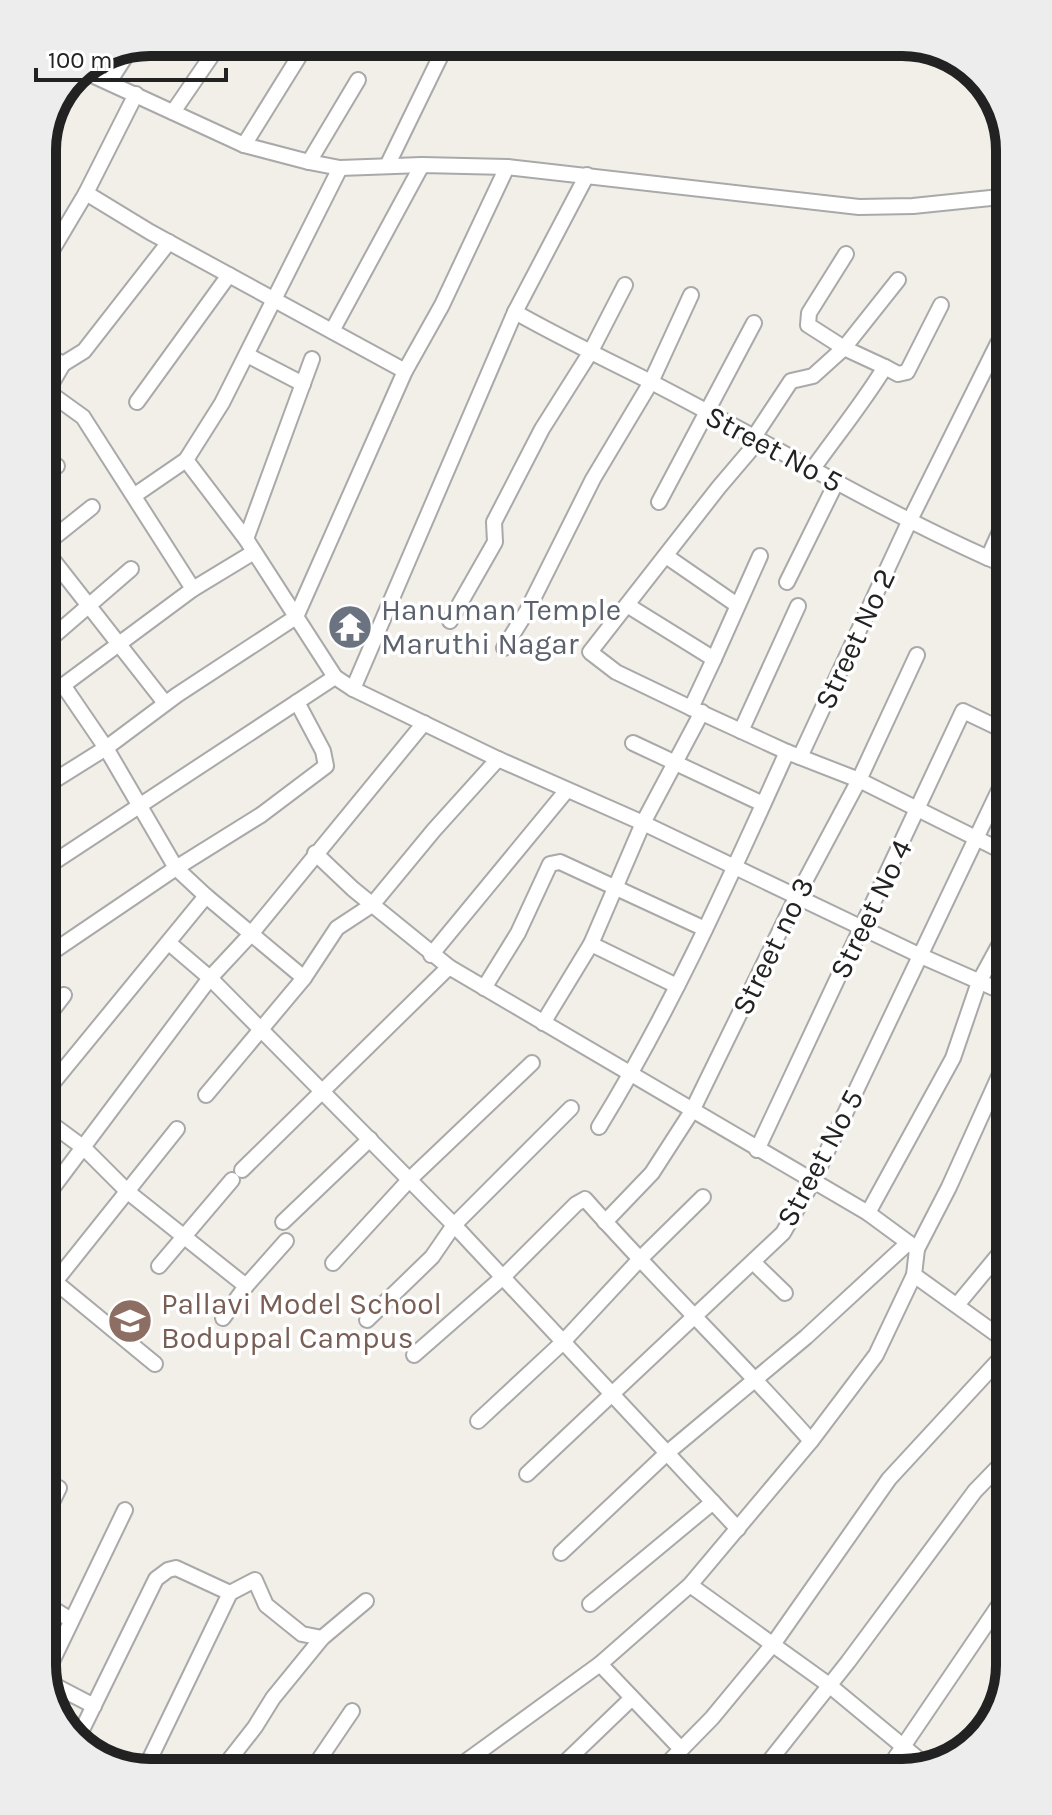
<svg xmlns="http://www.w3.org/2000/svg" width="1052" height="1815" viewBox="0 0 1052 1815" font-family="Karla,sans-serif">
	<style>
		.lines { fill: none; stroke-linecap: round; stroke-linejoin: round }
		.minor-casing { stroke: #a9a9a9; stroke-width: 18 }
		.minor { stroke: #fff; stroke-width: 14 }
		.labels { text-anchor: middle; stroke-width: 7; stroke-linejoin: round; paint-order: stroke }
		.street-label { font-size: 30px; fill: #222; stroke: #fff }
		.worship-label { font-size: 30px; fill: #5b616d; stroke: #fff; text-anchor: start }
		.education-label { font-size: 30px; fill: #785e54; stroke: #fff; text-anchor: start }
		.rim { fill: none; stroke: #222; stroke-width: 10 }
	</style>
	<rect width="100%" height="100%" fill="#f2efe9"/>
	<g class="lines">
		<!-- minor casing -->
		<g class="minor-casing">
			<g id="minor">
				<path d="M 81,70 L 244,145 L 309,162 L 340,168 L 422,165 L 507,167 L 859,207 L 913,206 L 1010,196"/>
				<path d="M 109,82 L 129,51"/>
				<path d="M 136,94 L 86,193 L 150,232 L 405,371"/>
				<path d="M 173,112 L 221,42"/>
				<path d="M 244,145 L 308,42"/>
				<path d="M 309,162 L 358,80"/>
				<path d="M 387,166 L 444,49"/>
				<path d="M 42,267 L 86,193"/>
				<path d="M 515,312 C 559,337 605,359 651,382 C 764,440 872,506 988,558 L 1010,509"/>
				<path d="M 332,331 L 422,165"/>
				<path d="M 42,352 L 63,364 L 84,351 L 169,242"/>
				<path d="M 247,355 L 303,384"/>
				<path d="M 885,367 L 898,374 L 907,372 L 941,305"/>
				<path d="M 47,391 L 83,417 L 193,589"/>
				<path d="M 42,400 L 63,364"/>
				<path d="M 137,402 L 229,275"/>
				<path d="M 754,437 L 791,381 L 813,376 L 844,348 L 898,280"/>
				<path d="M 759,440 L 719,487 L 590,652 L 616,672 L 691,708 L 787,752 L 859,780 L 1010,855"/>
				<path d="M 186,460 L 246,539 L 335,677 L 353,689 L 498,759 L 643,823 L 921,956 L 1010,995"/>
				<path d="M 812,470 C 836,436 863,403 885,367 L 844,348 L 808,325 L 809,313 L 846,254"/>
				<path d="M 42,477 L 57,466"/>
				<path d="M 135,495 L 186,460 L 222,403 L 340,168"/>
				<path d="M 659,502 L 754,323"/>
				<path d="M 246,539 L 312,359"/>
				<path d="M 42,546 L 165,703"/>
				<path d="M 42,547 L 92,507"/>
				<path d="M 666,556 L 737,605"/>
				<path d="M 988,558 L 1010,567"/>
				<path d="M 787,582 L 836,483"/>
				<path d="M 627,605 L 714,659 L 691,708"/>
				<path d="M 450,621 L 495,542 L 494,522 L 542,429 L 590,353 L 625,285"/>
				<path d="M 42,646 L 131,569"/>
				<path d="M 504,648 L 527,611 L 593,479 L 651,382 L 691,295"/>
				<path d="M 714,659 L 760,556"/>
				<path d="M 353,689 L 515,312 L 587,175"/>
				<path d="M 42,701 L 193,589 L 254,552"/>
				<path d="M 741,731 L 798,606"/>
				<path d="M 633,743 L 763,804"/>
				<path d="M 800,757 L 910,520 L 998,343"/>
				<path d="M 42,788 L 106,748 L 177,695 L 296,617 L 405,371 L 442,305 L 507,167"/>
				<path d="M 315,853 L 353,889 L 449,967 L 868,1213 L 917,1249 L 914,1275 L 1010,1344"/>
				<path d="M 42,870 L 335,677"/>
				<path d="M 169,943 L 210,978 L 454,1225 L 738,1529"/>
				<path d="M 591,944 L 677,986"/>
				<path d="M 431,955 L 567,790"/>
				<path d="M 42,959 L 176,868 L 106,748 L 63,685"/>
				<path d="M 304,978 L 337,928 L 372,905 L 434,830 L 498,759"/>
				<path d="M 484,988 L 518,933 L 550,864 L 560,862 L 705,929"/>
				<path d="M 543,1023 L 591,944 L 643,823 L 702,712"/>
				<path d="M 42,1024 L 64,995"/>
				<path d="M 206,1095 L 304,978 L 206,896 L 176,868 L 261,815 L 326,766 L 323,751 L 297,702"/>
				<path d="M 42,1096 L 206,896"/>
				<path d="M 42,1117 L 84,1148 L 128,1192 L 246,1286 L 286,1241"/>
				<path d="M 599,1127 C 672,1008 729,880 787,752"/>
				<path d="M 757,1150 L 963,711 L 1007,732"/>
				<path d="M 242,1170 L 449,967"/>
				<path d="M 42,1202 L 210,978 L 251,934 L 424,723"/>
				<path d="M 868,1213 L 953,1058 L 979,982 L 1010,925"/>
				<path d="M 283,1222 L 370,1139"/>
				<path d="M 605,1222 L 652,1173 L 692,1111 L 796,898 L 859,780 L 917,655"/>
				<path d="M 917,1249 L 949,1187 L 1010,1052"/>
				<path d="M 753,1262 L 785,1293"/>
				<path d="M 333,1263 L 410,1179 L 532,1063"/>
				<path d="M 159,1266 L 232,1180"/>
				<path d="M 42,1271 L 155,1364"/>
				<path d="M 42,1298 L 177,1129"/>
				<path d="M 957,1305 L 1010,1241"/>
				<path d="M 223,1318 L 246,1286"/>
				<path d="M 367,1320 L 432,1257 L 454,1225 L 571,1108"/>
				<path d="M 414,1355 L 502,1278 L 576,1204 L 585,1199 C 658,1282 738,1358 811,1441"/>
				<path d="M 478,1421 L 562,1343 L 640,1259 L 703,1197"/>
				<path d="M 527,1474 L 783,1233 L 812,1183 L 1010,767"/>
				<path d="M 42,1523 L 59,1488"/>
				<path d="M 561,1553 L 667,1453 L 806,1337 L 908,1243"/>
				<path d="M 690,1585 L 829,1685 L 928,1767"/>
				<path d="M 42,1602 L 71,1620"/>
				<path d="M 590,1604 L 713,1502"/>
				<path d="M 600,1664 L 681,1749"/>
				<path d="M 45,1676 L 125,1510"/>
				<path d="M 46,1681 L 94,1706"/>
				<path d="M 77,1740 L 156,1579 L 168,1570 L 176,1568 L 230,1593"/>
				<path d="M 143,1773 L 230,1593 L 255,1580 L 266,1605 L 302,1634 L 322,1638"/>
				<path d="M 219,1773 L 255,1727 L 273,1698 L 322,1638 L 366,1601"/>
				<path d="M 310,1773 L 352,1711"/>
				<path d="M 450,1773 L 600,1664 L 690,1585 L 811,1441 L 876,1355 L 914,1275"/>
				<path d="M 554,1773 L 632,1698"/>
				<path d="M 658,1773 L 712,1718 L 774,1643 L 889,1479 L 1010,1348"/>
				<path d="M 724,1773 L 735,1769 L 741,1773"/>
				<path d="M 760,1773 L 848,1662 L 975,1491 L 1010,1455"/>
				<path d="M 885,1773 L 1010,1589"/>
			</g>
		</g>
		<!-- minor -->
		<use href="#minor" class="minor"/>
	</g>
	<!-- icons -->
	<defs>
		<g id="temple-disc" transform="scale(2.3)"><circle r="9.5" fill="#6b7280" stroke="#fff"/><path d="M0-6L5-2H3V0L6.5 2.5H4V6H1.5V3h-3V6H-4V2.5H-6.5L-3 0V-2H-5Z" fill="#fff"/></g>
		<g id="school-disc" transform="scale(2.3)"><circle r="9.5" fill="#8d6e63" stroke="#fff"/><path d="M0-5L7-2L0 1L-7-2ZM-4 1L0 2.5L4 1V4Q0 6-4 4Z" fill="#fff"/></g>
	</defs>
	<g fill-rule="evenodd">
		<use href="#temple-disc" x="350" y="627"/>
		<use href="#school-disc" x="130" y="1321"/>
	</g>
	<g class="labels">
		<!-- street labels -->
		<g class="street-label">
			<text transform="translate(774 449) rotate(28)" y="10">Street No 5</text>
			<text transform="translate(855 639) rotate(-65)" y="10">Street No 2</text>
			<text transform="translate(871 909) rotate(-64)" y="10">Street No 4</text>
			<text transform="translate(773 946) rotate(-64)" y="10">Street no 3</text>
			<text transform="translate(820 1158) rotate(-62)" y="10">Street No 5</text>
		</g>
		<!-- worship labels -->
		<g class="worship-label">
			<text x="381" y="620">Hanuman Temple<tspan x="381" dy="34">Maruthi Nagar</tspan></text>
		</g>
		<!-- education labels -->
		<g class="education-label">
			<text x="161" y="1314">Pallavi Model School<tspan x="161" dy="34">Boduppal Campus</tspan></text>
		</g>
	</g>
	<!-- crop -->
	<path d="M0 0H1052V1815H0ZM150 56H902A94 94 0 0 1 996 150V1665A94 94 0 0 1 902 1759H150A94 94 0 0 1 56 1665V150A94 94 0 0 1 150 56Z" fill="#ededed" fill-rule="evenodd"/>
	<path class="rim" d="M150 56H902A94 94 0 0 1 996 150V1665A94 94 0 0 1 902 1759H150A94 94 0 0 1 56 1665V150A94 94 0 0 1 150 56Z"/>
	<!-- scale -->
	<path d="M36 68v12h190v-12" fill="none" stroke="#222222" stroke-width="4"/>
	<text x="48" y="68" font-size="24" fill="#222222" stroke="#ffffff" stroke-width="6" paint-order="stroke">100 m</text>
</svg>
